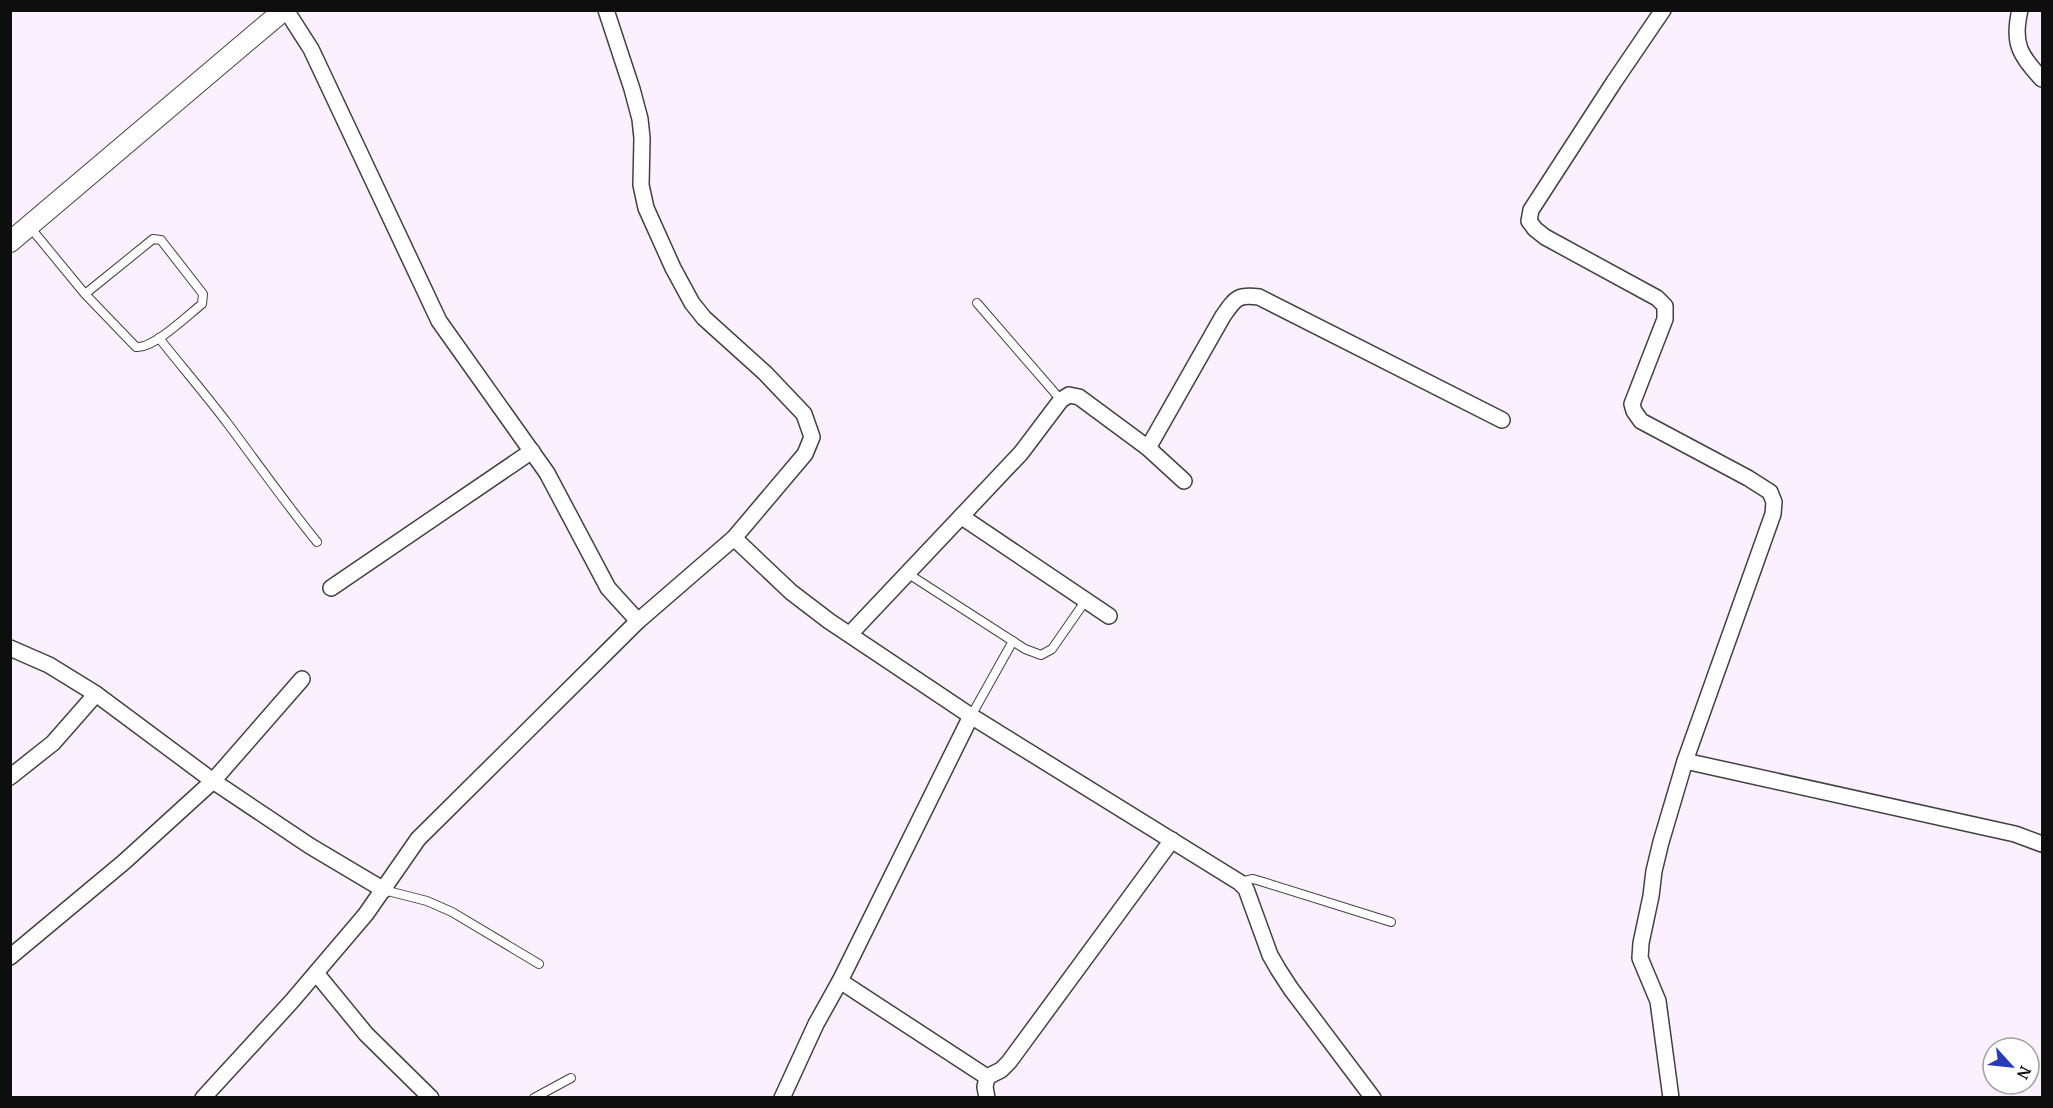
<svg xmlns="http://www.w3.org/2000/svg" width="2053" height="1108" viewBox="0 0 2053 1108" font-family="'PT Serif',serif">
	<style>
		.lines { fill: none; stroke-linecap: round; stroke-linejoin: round }
		.service-casing { stroke: #414141; stroke-width: 10 }
		.minor-casing { stroke: #414141; stroke-width: 18 }
		.tertiary-casing { stroke: #414141; stroke-width: 22 }
		.service { stroke: #fff; stroke-width: 8 }
		.minor { stroke: #fff; stroke-width: 15 }
		.tertiary { stroke: #fff; stroke-width: 20 }
	</style>
	<rect width="100%" height="100%" fill="#fbf0fe"/>
	<g class="lines">
		<!-- service casing -->
		<g class="service-casing">
			<g id="service">
				<path d="M 29,226 L 85,294 L 136,347 C 153,349 187,316 202,304 L 203,294 L 161,240 L 153,239 L 85,294"/>
				<path d="M 977,303 L 1061,400"/>
				<path d="M 159,338 C 182,367 206,395 228,424 C 258,464 286,504 317,542"/>
				<path d="M 907,573 L 1025,649 L 1041,655 L 1052,649 L 1086,600"/>
				<path d="M 971,716 L 1013,641"/>
				<path d="M 1239,882 L 1253,879 L 1260,881 L 1391,922"/>
				<path d="M 384,890 L 427,901 L 452,912 L 539,964"/>
				<path d="M 534,1098 L 571,1078"/>
			</g>
		</g>
		<!-- minor casing -->
		<g class="minor-casing">
			<g id="minor">
				<path d="M 286,10 L 311,49 L 439,321 L 547,473 L 608,588 L 638,621"/>
				<path d="M 606,10 L 632,89 L 640,119 L 642,138 L 641,185 L 646,208 L 673,268 L 692,303 L 704,318 L 765,373 L 804,414 L 812,437 L 805,454 L 734,538"/>
				<path d="M 1663,10 L 1614,82 L 1531,210 L 1529,221 L 1535,229 L 1545,237 L 1657,298 L 1665,306 L 1665,319 L 1632,404 L 1634,411 L 1641,421 L 1748,478 L 1770,492 L 1774,502 L 1773,514 L 1685,761 L 1661,842 L 1654,871 L 1651,896 L 1641,943 L 1640,958 L 1658,1001 L 1671,1098"/>
				<path d="M 2020,10 C 2012,43 2020,56 2042,79"/>
				<path d="M 1148,448 L 1223,316 C 1235,299 1237,294 1259,297 L 1502,420"/>
				<path d="M 962,517 L 1109,616"/>
				<path d="M 331,588 L 532,451"/>
				<path d="M 850,634 L 1021,453 L 1061,400 L 1069,395 L 1079,397 L 1148,448 L 1184,481"/>
				<path d="M 10,648 L 49,665 L 96,694 L 213,781 L 124,862 L 10,957"/>
				<path d="M 302,679 L 213,781 L 310,846 L 384,890"/>
				<path d="M 1685,761 L 2015,834 L 2042,844"/>
				<path d="M 10,777 L 53,743 L 96,694"/>
				<path d="M 316,973 L 366,1034 L 431,1098"/>
				<path d="M 840,981 L 987,1077 L 1001,1070 L 1009,1062 L 1172,840"/>
				<path d="M 203,1098 L 292,1001 L 366,914 L 418,839 L 638,621 L 734,538 L 791,592 L 829,621 L 971,716 L 1239,882 L 1246,889 L 1270,955 L 1278,969 L 1291,989 L 1373,1098"/>
				<path d="M 782,1098 L 816,1024 L 840,981 L 971,716"/>
				<path d="M 987,1098 L 985,1087 L 987,1077"/>
			</g>
		</g>
		<!-- tertiary casing -->
		<g class="tertiary-casing">
			<path id="tertiary" d="M 10,242 L 284,10"/>
		</g>
		<!-- service -->
		<use href="#service" class="service"/>
		<!-- minor -->
		<use href="#minor" class="minor"/>
		<!-- tertiary -->
		<use href="#tertiary" class="tertiary"/>
	</g>
	<!-- border -->
	<rect width="2053" height="1108" fill="none" stroke="#0e0e0e" stroke-width="24"/>
	<!-- north arrow -->
	<g transform="translate(2011 1066) rotate(117)"><circle r="28" fill="#ffffff" stroke="#9f9f9f" stroke-width="1.5"/>
	<path d="M0-4.5L10 22L0 15L-10 22Z" fill="#2b39b9"/>
	<text y="-9" font-size="16" font-weight="bold" text-anchor="middle" fill="#0e0e0e">N</text>
	</g>
</svg>
